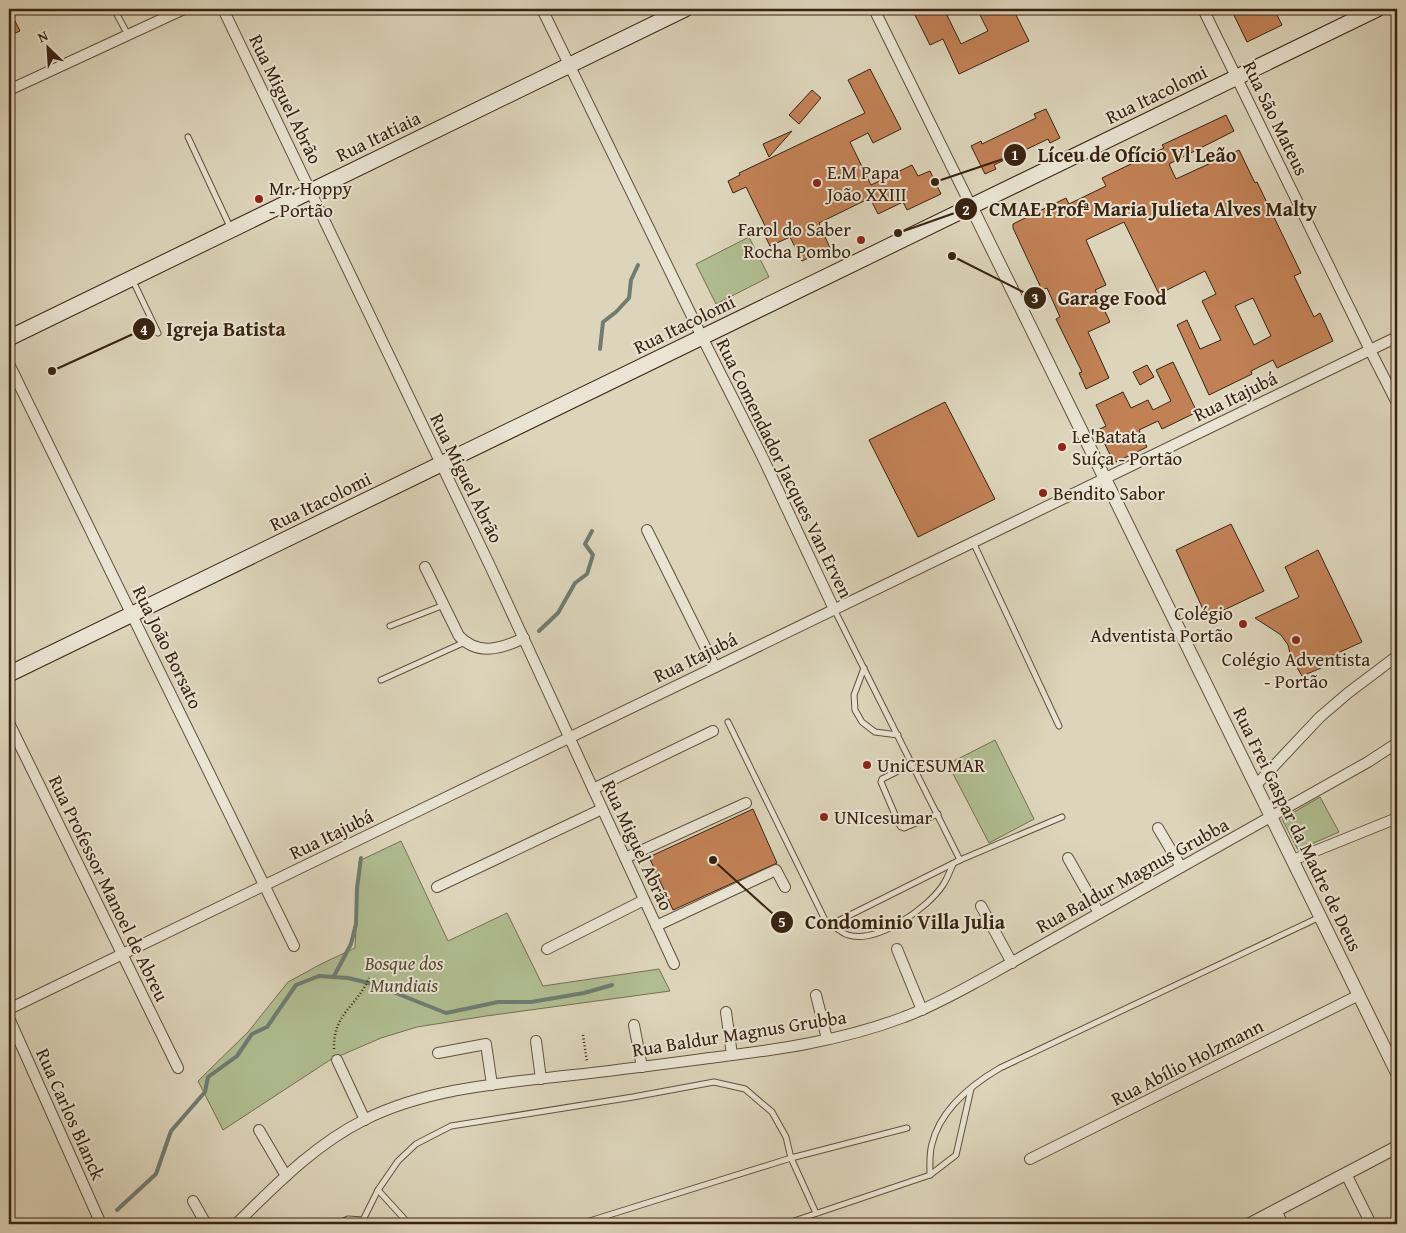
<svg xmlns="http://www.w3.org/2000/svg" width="1406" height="1233" viewBox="0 0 1406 1233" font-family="'Gentium Book Plus',serif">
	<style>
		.green { fill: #b0bd91; stroke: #747051 }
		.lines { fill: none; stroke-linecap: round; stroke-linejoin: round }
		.stream { stroke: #6f7c72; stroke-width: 4 }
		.building { fill: #c18155; stroke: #382311; fill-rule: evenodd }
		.service-casing { stroke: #61503c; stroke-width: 7 }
		.minor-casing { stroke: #61503c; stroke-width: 12 }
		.tertiary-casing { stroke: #61503c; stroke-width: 14 }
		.secondary-casing { stroke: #382311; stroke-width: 17 }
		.path { stroke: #382311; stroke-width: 2.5; stroke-dasharray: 1 2.5; stroke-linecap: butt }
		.service { stroke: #e9e4d3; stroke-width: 5 }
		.minor { stroke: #e9e4d3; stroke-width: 10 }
		.tertiary { stroke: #e9e4d3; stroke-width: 12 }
		.secondary { stroke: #e9e4d3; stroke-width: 15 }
		.poi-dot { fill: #8f2418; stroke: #e9e4d3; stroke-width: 2 }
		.labels { text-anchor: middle; stroke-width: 4; stroke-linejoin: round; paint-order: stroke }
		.street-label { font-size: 19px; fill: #382311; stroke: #e9e4d3 }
		.poi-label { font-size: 19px; fill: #382311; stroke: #e9e4d3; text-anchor: start }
		.park-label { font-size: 19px; font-style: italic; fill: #564a31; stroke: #e9e4d3 }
		.leader { fill: none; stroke: #382311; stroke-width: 2 }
		.callout-dot { fill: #382311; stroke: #e9e4d3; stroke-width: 2 }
		.mark-label { font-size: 15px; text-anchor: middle; font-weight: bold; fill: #fff }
		.callout-label { font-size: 20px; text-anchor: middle; font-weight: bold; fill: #382311; stroke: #e9e4d3; stroke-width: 4; stroke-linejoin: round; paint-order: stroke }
	</style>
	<rect width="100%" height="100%" fill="#ddd5bb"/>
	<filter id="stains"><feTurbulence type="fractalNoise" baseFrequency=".004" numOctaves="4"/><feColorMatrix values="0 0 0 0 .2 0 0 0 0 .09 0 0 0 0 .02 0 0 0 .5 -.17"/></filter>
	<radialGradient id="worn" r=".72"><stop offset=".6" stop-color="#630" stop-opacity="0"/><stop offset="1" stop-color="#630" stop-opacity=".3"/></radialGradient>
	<!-- green -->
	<g class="green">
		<path d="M 749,237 L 769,277 L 716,304 L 696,264 Z"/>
		<path d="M 995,740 L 1034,819 L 989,843 L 948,764 Z"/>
		<path d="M 1320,797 L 1339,832 L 1298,850 L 1282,819 Z"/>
		<path d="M 401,841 L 448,941 L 507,913 L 543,986 L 659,969 L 670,991 L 486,1016 L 417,1027 L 381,1038 L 330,1060 L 223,1130 L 198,1081 L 248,1032 L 288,982 L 321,964 L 355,948 L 359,861 Z"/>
	</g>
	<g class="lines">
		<!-- stream -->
		<g class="stream">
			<path d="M 600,349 L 603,322 L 616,312 L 629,298 L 631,280 L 638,265"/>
			<path d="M 539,631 L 558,613 L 575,583 L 587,574 L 593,555 L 585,544 L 592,531"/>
			<path d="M 334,976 L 351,944 L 356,924 L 357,888 L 361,858"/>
			<path d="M 117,1210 L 156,1174 L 171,1131 L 205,1092 L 208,1077 L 237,1056 L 252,1034 L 267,1027 L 296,985 L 319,976 L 348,978 L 373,984 L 446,1013 L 498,1002 L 531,1002 L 584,993 L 612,985"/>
		</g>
	</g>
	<!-- building -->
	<g class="building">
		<path d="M 9,9 L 20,31 L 9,36 Z"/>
		<path d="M 912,9 L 944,9 L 961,44 L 988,31 L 977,9 L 1013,9 L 1029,41 L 959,74 L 943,39 L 930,45 Z"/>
		<path d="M 1231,9 L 1274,9 L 1282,25 L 1247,42 Z"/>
		<path d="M 870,69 L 901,129 L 873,143 L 868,133 L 850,142 L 871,185 L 912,165 L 918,176 L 930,171 L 941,194 L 907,210 L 903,202 L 878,214 L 870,198 L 819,223 L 830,248 L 802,261 L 790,237 L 770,246 L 764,234 L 768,232 L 746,187 L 733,193 L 728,181 L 740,175 L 739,173 L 865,113 L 848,80 Z"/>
		<path d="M 812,90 L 821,98 L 799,124 L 789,115 Z"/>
		<path d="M 1046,109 L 1060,138 L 1050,143 L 1048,139 L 994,165 L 996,169 L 985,174 L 971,146 L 981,141 L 982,144 L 1036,118 L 1034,114 Z"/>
		<path d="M 1226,115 L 1234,131 L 1169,164 L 1176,179 L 1239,150 L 1255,183 L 1257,182 L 1301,273 L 1294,276 L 1314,317 L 1320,313 L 1333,341 L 1277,368 L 1273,360 L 1251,371 L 1252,374 L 1209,395 L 1177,325 L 1187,320 L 1200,349 L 1221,340 L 1202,301 L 1216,294 L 1205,271 L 1159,294 L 1124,222 L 1086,240 L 1106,285 L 1095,290 L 1110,322 L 1088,332 L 1109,378 L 1086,389 L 1079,373 L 1082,372 L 1056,319 L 1060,317 L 1047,288 L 1042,290 L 1013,228 L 1013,224 L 1066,198 L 1069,204 L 1106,186 L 1102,178 L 1164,148 L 1162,145 ZM 1253,298 L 1271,336 L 1254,345 L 1235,306 Z"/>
		<path d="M 792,131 L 769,157 L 763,144 Z"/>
		<path d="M 1173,362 L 1197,412 L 1162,429 L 1158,421 L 1139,430 L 1147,447 L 1114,463 L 1098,430 L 1106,426 L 1096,405 L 1123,392 L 1131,408 L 1148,400 L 1153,410 L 1171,401 L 1156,370 Z"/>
		<path d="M 1147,365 L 1154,377 L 1140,385 L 1133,372 Z"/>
		<path d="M 945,402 L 995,499 L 918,537 L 869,440 Z"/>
		<path d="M 1231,524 L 1264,591 L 1207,618 L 1176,550 Z"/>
		<path d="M 1318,550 L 1362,642 L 1318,662 L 1321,668 L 1302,676 L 1291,657 L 1288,645 L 1281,635 L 1255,618 L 1299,597 L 1285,567 Z"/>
		<path d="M 753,809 L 777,863 L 673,910 L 649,857 Z"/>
	</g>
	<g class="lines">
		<!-- service casing -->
		<g class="service-casing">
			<g id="service">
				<path d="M 114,9 L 128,35"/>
				<path d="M 188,137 L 231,229"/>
				<path d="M 133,281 L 158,333"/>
				<path d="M 973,542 L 1059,726"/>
				<path d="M 834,609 L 960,860"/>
				<path d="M 390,626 L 444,605"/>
				<path d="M 864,668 L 854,695 L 855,710 L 862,722 L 875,732 L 898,735"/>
				<path d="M 381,680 L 465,642"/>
				<path d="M 728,722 L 827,924 L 830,925 L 960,860 L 1062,817"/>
				<path d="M 912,764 L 882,779 L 881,782 L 899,824 L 901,827 L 904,828 L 938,814"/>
				<path d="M 832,925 C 837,928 842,933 848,935 C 877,944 928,908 943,885 C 947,879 950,871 953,864"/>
				<path d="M 930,1175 C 930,1164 929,1154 932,1144 C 940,1110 971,1085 1000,1068 L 1320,917"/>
				<path d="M 378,1190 L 409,1224"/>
				<path d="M 337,1224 L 348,1219 L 363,1220"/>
				<path d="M 361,1224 L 378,1190 L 398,1161 L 416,1144 L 451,1126 L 633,1097 L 714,1082 L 745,1089 L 772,1112 L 786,1137 L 791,1158 L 816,1213"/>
				<path d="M 580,1224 L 791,1158 L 907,1128"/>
				<path d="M 785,1224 L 930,1175 L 956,1155 L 971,1089"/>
			</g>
		</g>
		<!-- minor casing -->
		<g class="minor-casing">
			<g id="minor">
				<path d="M 223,9 L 491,568 L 674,964"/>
				<path d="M 542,9 L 702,337 L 762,456 L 834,609"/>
				<path d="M 874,9 L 971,206"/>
				<path d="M 1203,9 L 1370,350 L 1397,403"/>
				<path d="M 9,90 L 184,9"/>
				<path d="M 9,364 L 294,946"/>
				<path d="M 647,530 L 715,667"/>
				<path d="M 425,567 L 459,636 C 478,656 501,649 524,638"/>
				<path d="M 9,723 L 178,1068"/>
				<path d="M 1256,785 L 1320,717 L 1348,693 L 1397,656"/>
				<path d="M 593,789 L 713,731"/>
				<path d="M 1158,828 L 1181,867"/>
				<path d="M 625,858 L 746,803"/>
				<path d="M 1068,858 L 1099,913"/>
				<path d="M 1293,860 L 1397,818"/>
				<path d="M 437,887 L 602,809"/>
				<path d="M 981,906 L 1012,963"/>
				<path d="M 656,926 L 776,870 L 785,887"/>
				<path d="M 547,949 L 644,900"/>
				<path d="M 897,949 L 922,1010"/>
				<path d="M 816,995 L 827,1039"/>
				<path d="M 9,1009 L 1397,337"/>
				<path d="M 726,1012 L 732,1055"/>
				<path d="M 9,1018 L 101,1224"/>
				<path d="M 634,1025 L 642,1067"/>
				<path d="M 536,1041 L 541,1079"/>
				<path d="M 438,1053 L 486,1044 L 492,1085"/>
				<path d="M 337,1060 L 365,1120"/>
				<path d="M 259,1130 L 286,1176"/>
				<path d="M 1030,1159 L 1359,995"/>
				<path d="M 1346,1174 L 1371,1224"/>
				<path d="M 193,1201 L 206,1224"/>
				<path d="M 1276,1211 L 1283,1224"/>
				<path d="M 236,1224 C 275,1186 314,1145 364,1120 C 428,1088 503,1083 573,1075 C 619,1070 664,1064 710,1058 C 775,1050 842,1041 904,1017 C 932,1007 958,992 984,978 L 1368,762 L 1397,743"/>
			</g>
		</g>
		<!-- tertiary casing -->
		<g class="tertiary-casing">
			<g id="tertiary">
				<path d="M 971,206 L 1397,1073"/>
				<path d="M 1250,1224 L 1397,1147"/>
			</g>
		</g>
		<!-- secondary casing -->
		<g class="secondary-casing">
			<g id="secondary">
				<path d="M 9,338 L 685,9"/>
				<path d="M 9,674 L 1377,9"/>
			</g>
		</g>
		<!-- path -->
		<g class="path">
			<path d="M 583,1035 L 587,1062"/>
			<path d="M 334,1049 C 333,1013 357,1007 369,978"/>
		</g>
		<!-- service -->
		<use href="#service" class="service"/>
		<!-- minor -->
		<use href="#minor" class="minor"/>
		<!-- tertiary -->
		<use href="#tertiary" class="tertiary"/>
		<!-- secondary -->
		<use href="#secondary" class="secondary"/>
	</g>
	<!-- markers -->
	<g class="poi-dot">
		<circle cx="817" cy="183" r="5"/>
		<circle cx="259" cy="199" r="5"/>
		<circle cx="861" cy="240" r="5"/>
		<circle cx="1062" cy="447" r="5"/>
		<circle cx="1043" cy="493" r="5"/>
		<circle cx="1243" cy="624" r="5"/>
		<circle cx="1296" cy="640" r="5"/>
		<circle cx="867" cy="765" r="5"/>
		<circle cx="824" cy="817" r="5"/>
	</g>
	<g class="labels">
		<!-- street labels -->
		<g class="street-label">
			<text transform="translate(1156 94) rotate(-26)" y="7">Rua Itacolomi</text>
			<text transform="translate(286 99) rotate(64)" y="7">Rua Miguel Abrão</text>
			<text transform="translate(1276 118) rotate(64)" y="7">Rua São Mateus</text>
			<text transform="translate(378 136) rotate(-26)" y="7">Rua Itatiaia</text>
			<text transform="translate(684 324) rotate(-26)" y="7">Rua Itacolomi</text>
			<text transform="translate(1235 396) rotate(-26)" y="7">Rua Itajubá</text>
			<text transform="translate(785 468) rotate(64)" y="7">Rua Comendador Jacques Van Erven</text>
			<text transform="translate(467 478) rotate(64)" y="7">Rua Miguel Abrão</text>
			<text transform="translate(320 501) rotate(-26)" y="7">Rua Itacolomi</text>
			<text transform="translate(168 647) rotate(64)" y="7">Rua João Borsato</text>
			<text transform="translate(695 657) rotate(-26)" y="7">Rua Itajubá</text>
			<text transform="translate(1298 829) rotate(64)" y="7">Rua Frei Gaspar da Madre de Deus</text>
			<text transform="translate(331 834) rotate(-26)" y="7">Rua Itajubá</text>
			<text transform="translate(638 845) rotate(65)" y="7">Rua Miguel Abrão</text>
			<text transform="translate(1132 875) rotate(-29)" y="7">Rua Baldur Magnus Grubba</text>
			<text transform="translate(109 888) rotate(64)" y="7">Rua Professor Manoel de Abreu</text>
			<text transform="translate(739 1033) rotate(-9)" y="7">Rua Baldur Magnus Grubba</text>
			<text transform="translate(1187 1062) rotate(-27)" y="7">Rua Abílio Holzmann</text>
			<text transform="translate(71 1114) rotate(66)" y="7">Rua Carlos Blanck</text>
		</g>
		<!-- poi labels -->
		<g class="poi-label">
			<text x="827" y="179">E.M Papa<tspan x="827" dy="22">João XXIII</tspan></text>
			<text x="269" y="195">Mr. Hoppy<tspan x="269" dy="22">- Portão</tspan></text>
			<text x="851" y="236" text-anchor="end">Farol do Saber<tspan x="851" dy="22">Rocha Pombo</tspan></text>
			<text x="1072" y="443">Le'Batata<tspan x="1072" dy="22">Suíça - Portão</tspan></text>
			<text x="1053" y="500">Bendito Sabor</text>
			<text x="1233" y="620" text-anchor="end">Colégio<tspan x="1233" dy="22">Adventista Portão</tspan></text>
			<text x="1296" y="666" text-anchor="middle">Colégio Adventista<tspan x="1296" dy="22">- Portão</tspan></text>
			<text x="877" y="772">UniCESUMAR</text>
			<text x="834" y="824">UNIcesumar</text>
		</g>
		<!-- park labels -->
		<g class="park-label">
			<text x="404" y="970">Bosque dos<tspan x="404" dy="22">Mundiais</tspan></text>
		</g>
	</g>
	<!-- callouts -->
	<path class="leader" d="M935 182L1015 155M898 233L966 209M952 256L1035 298M52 371L144 329M713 860L782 922"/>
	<g class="callout-dot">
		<circle cx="935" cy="182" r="5"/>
		<circle cx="898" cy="233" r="5"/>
		<circle cx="952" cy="256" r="5"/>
		<circle cx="52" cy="371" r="5"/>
		<circle cx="713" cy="860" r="5"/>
		<circle cx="1015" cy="155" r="12"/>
		<circle cx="966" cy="209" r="12"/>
		<circle cx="1035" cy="298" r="12"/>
		<circle cx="144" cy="329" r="12"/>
		<circle cx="782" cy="922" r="12"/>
	</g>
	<g class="mark-label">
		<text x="1015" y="160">1</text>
		<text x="966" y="215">2</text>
		<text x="1035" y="303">3</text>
		<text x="144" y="335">4</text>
		<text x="782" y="927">5</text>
	</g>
	<g class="callout-label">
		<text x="1137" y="162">Líceu de Ofício Vl Leão</text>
		<text x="1153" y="216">CMAE Profª Maria Julieta Alves Malty</text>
		<text x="1112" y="305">Garage Food</text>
		<text x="226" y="336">Igreja Batista</text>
		<text x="905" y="929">Condominio Villa Julia</text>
	</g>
	<!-- margin -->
	<rect width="1406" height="1233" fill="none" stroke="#ddd5bb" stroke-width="30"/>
	<rect x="10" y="10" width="1386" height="1213" fill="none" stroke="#382311" stroke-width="2.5"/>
	<rect x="15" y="15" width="1376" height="1203" fill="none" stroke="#382311"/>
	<!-- north arrow -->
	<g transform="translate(48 48) rotate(335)" stroke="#e9e4d3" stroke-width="4" paint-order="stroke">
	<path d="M0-4L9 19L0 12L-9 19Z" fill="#382311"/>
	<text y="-8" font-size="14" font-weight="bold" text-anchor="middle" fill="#382311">N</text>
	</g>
	<rect width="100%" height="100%" filter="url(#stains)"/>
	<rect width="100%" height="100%" fill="url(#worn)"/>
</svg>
